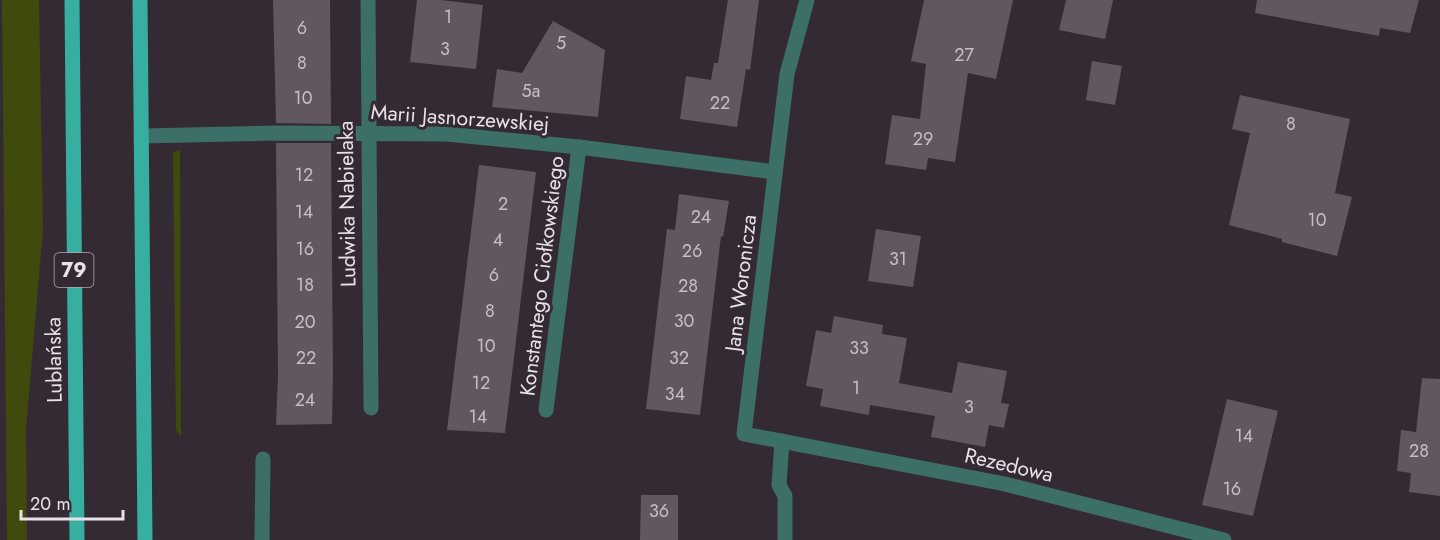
<svg xmlns="http://www.w3.org/2000/svg" width="1440" height="540" viewBox="0 0 1440 540" font-family="Jost,sans-serif">
	<style>
		.green { fill: #3f4a0c }
		.building { fill: #625661 }
		.lines { fill: none; stroke-linecap: round; stroke-linejoin: round }
		.street { stroke: #3c6f67; stroke-width: 15 }
		.primary { stroke: #36afa0; stroke-width: 15 }
		.labels { text-anchor: middle; stroke-width: 6; stroke-linejoin: round; paint-order: stroke }
		.number-label { font-size: 18px; fill: #c6bec6 }
		.shield { fill: #342a34; stroke: #b2aab2; stroke-width: 1.5 }
		.shield-label { font-size: 20px; font-weight: bold; fill: #e8e1e8 }
		.street-label { font-size: 21px; fill: #e8e1e8; stroke: #342a34 }
	</style>
	<rect width="100%" height="100%" fill="#342a34"/>
	<!-- green -->
	<g class="green">
		<path d="M 2,0 L 39,0 L 43,229 L 26,429 L 27,540 L 7,540 Z"/>
		<path d="M 180,150 L 181,437 L 176,430 L 173,153 Z"/>
	</g>
	<!-- building -->
	<g class="building">
		<path d="M 273,0 L 330,0 L 331,124 L 276,123 Z"/>
		<path d="M 417,0 L 441,0 L 483,5 L 476,69 L 410,62 Z"/>
		<path d="M 728,0 L 759,0 L 750,70 L 746,69 L 737,127 L 680,119 L 686,76 L 711,80 L 714,63 L 718,63 Z"/>
		<path d="M 924,0 L 1013,0 L 996,79 L 968,73 L 955,162 L 928,158 L 926,170 L 885,164 L 892,115 L 920,119 L 926,64 L 911,61 Z"/>
		<path d="M 1066,0 L 1113,0 L 1105,39 L 1059,30 Z"/>
		<path d="M 1257,0 L 1419,0 L 1410,33 L 1380,28 L 1379,36 L 1255,13 Z"/>
		<path d="M 553,21 L 605,50 L 598,117 L 492,107 L 497,69 L 522,73 Z"/>
		<path d="M 1092,61 L 1122,66 L 1115,105 L 1086,100 Z"/>
		<path d="M 1240,95 L 1350,119 L 1335,193 L 1352,197 L 1337,256 L 1282,242 L 1282,239 L 1229,225 L 1250,133 L 1232,129 Z"/>
		<path d="M 276,143 L 331,143 L 333,375 L 332,424 L 276,425 L 278,377 Z"/>
		<path d="M 479,165 L 536,172 L 505,433 L 447,430 Z"/>
		<path d="M 679,194 L 729,201 L 723,237 L 721,236 L 700,415 L 646,409 L 667,229 L 675,230 Z"/>
		<path d="M 876,229 L 921,236 L 913,287 L 868,281 Z"/>
		<path d="M 834,316 L 883,325 L 882,334 L 907,338 L 899,383 L 952,393 L 958,362 L 1007,371 L 1001,403 L 1009,404 L 1004,428 L 989,425 L 985,447 L 931,437 L 935,416 L 870,405 L 869,415 L 820,406 L 823,389 L 806,386 L 816,330 L 831,333 Z"/>
		<path d="M 1422,378 L 1440,379 L 1440,496 L 1409,492 L 1411,473 L 1397,471 L 1401,430 L 1416,432 Z"/>
		<path d="M 1227,399 L 1278,411 L 1253,516 L 1202,505 Z"/>
		<path d="M 641,495 L 678,495 L 678,540 L 640,540 Z"/>
	</g>
	<g class="lines">
		<!-- street -->
		<g class="street">
			<path d="M 368,0 L 371,408"/>
			<path d="M 807,0 L 787,74 L 744,434 L 1005,484 L 1224,540"/>
			<path d="M 142,136 L 276,133 L 446,134 L 579,147 L 775,172"/>
			<path d="M 546,410 L 579,147"/>
			<path d="M 782,441 L 779,485 L 785,496 L 785,540"/>
			<path d="M 262,540 L 263,459"/>
		</g>
		<!-- primary -->
		<g class="primary">
			<path d="M 72,0 L 77,540"/>
			<path d="M 140,0 L 145,540"/>
		</g>
	</g>
	<g class="labels">
		<!-- number labels -->
		<g class="number-label">
			<text x="448" y="23">1</text>
			<text x="302" y="34">6</text>
			<text x="561" y="49">5</text>
			<text x="445" y="55">3</text>
			<text x="964" y="61">27</text>
			<text x="302" y="69">8</text>
			<text x="531" y="97">5a</text>
			<text x="303" y="104">10</text>
			<text x="720" y="109">22</text>
			<text x="1291" y="130">8</text>
			<text x="923" y="145">29</text>
			<text x="304" y="181">12</text>
			<text x="503" y="210">2</text>
			<text x="304" y="218">14</text>
			<text x="701" y="223">24</text>
			<text x="1317" y="226">10</text>
			<text x="498" y="246">4</text>
			<text x="305" y="255">16</text>
			<text x="692" y="257">26</text>
			<text x="898" y="265">31</text>
			<text x="494" y="281">6</text>
			<text x="305" y="291">18</text>
			<text x="688" y="292">28</text>
			<text x="490" y="317">8</text>
			<text x="684" y="327">30</text>
			<text x="305" y="328">20</text>
			<text x="486" y="352">10</text>
			<text x="859" y="354">33</text>
			<text x="306" y="364">22</text>
			<text x="679" y="364">32</text>
			<text x="481" y="389">12</text>
			<text x="856" y="394">1</text>
			<text x="675" y="400">34</text>
			<text x="305" y="406">24</text>
			<text x="969" y="413">3</text>
			<text x="478" y="423">14</text>
			<text x="1244" y="442">14</text>
			<text x="1419" y="457">28</text>
			<text x="1232" y="495">16</text>
			<text x="659" y="517">36</text>
		</g>
		<!-- shield labels -->
		<rect class="shield" x="54.5" y="253" width="39" height="34" rx="4.5"/>
		<g class="shield-label">
			<text x="74" y="277">79</text>
		</g>
		<!-- street labels -->
		<g class="street-label">
			<text transform="translate(460 118) rotate(4)" y="7">Marii Jasnorzewskiej</text>
			<text transform="translate(347 204) rotate(-91)" y="7">Ludwika Nabielaka</text>
			<text transform="translate(542 276) rotate(-83)" y="7">Konstantego Ciołkowskiego</text>
			<text transform="translate(741 283) rotate(-83)" y="7">Jana Woronicza</text>
			<text transform="translate(54 360) rotate(-91)" y="7">Lublańska</text>
			<text transform="translate(1009 465) rotate(13)" y="7">Rezedowa</text>
		</g>
	</g>
	<!-- scale -->
	<path d="M21 510v9h102v-9" fill="none" stroke="#e8e1e8" stroke-width="3"/>
	<text x="30" y="510" font-size="18" fill="#e8e1e8" stroke="#342a34" stroke-width="4.5" paint-order="stroke">20 m</text>
</svg>
